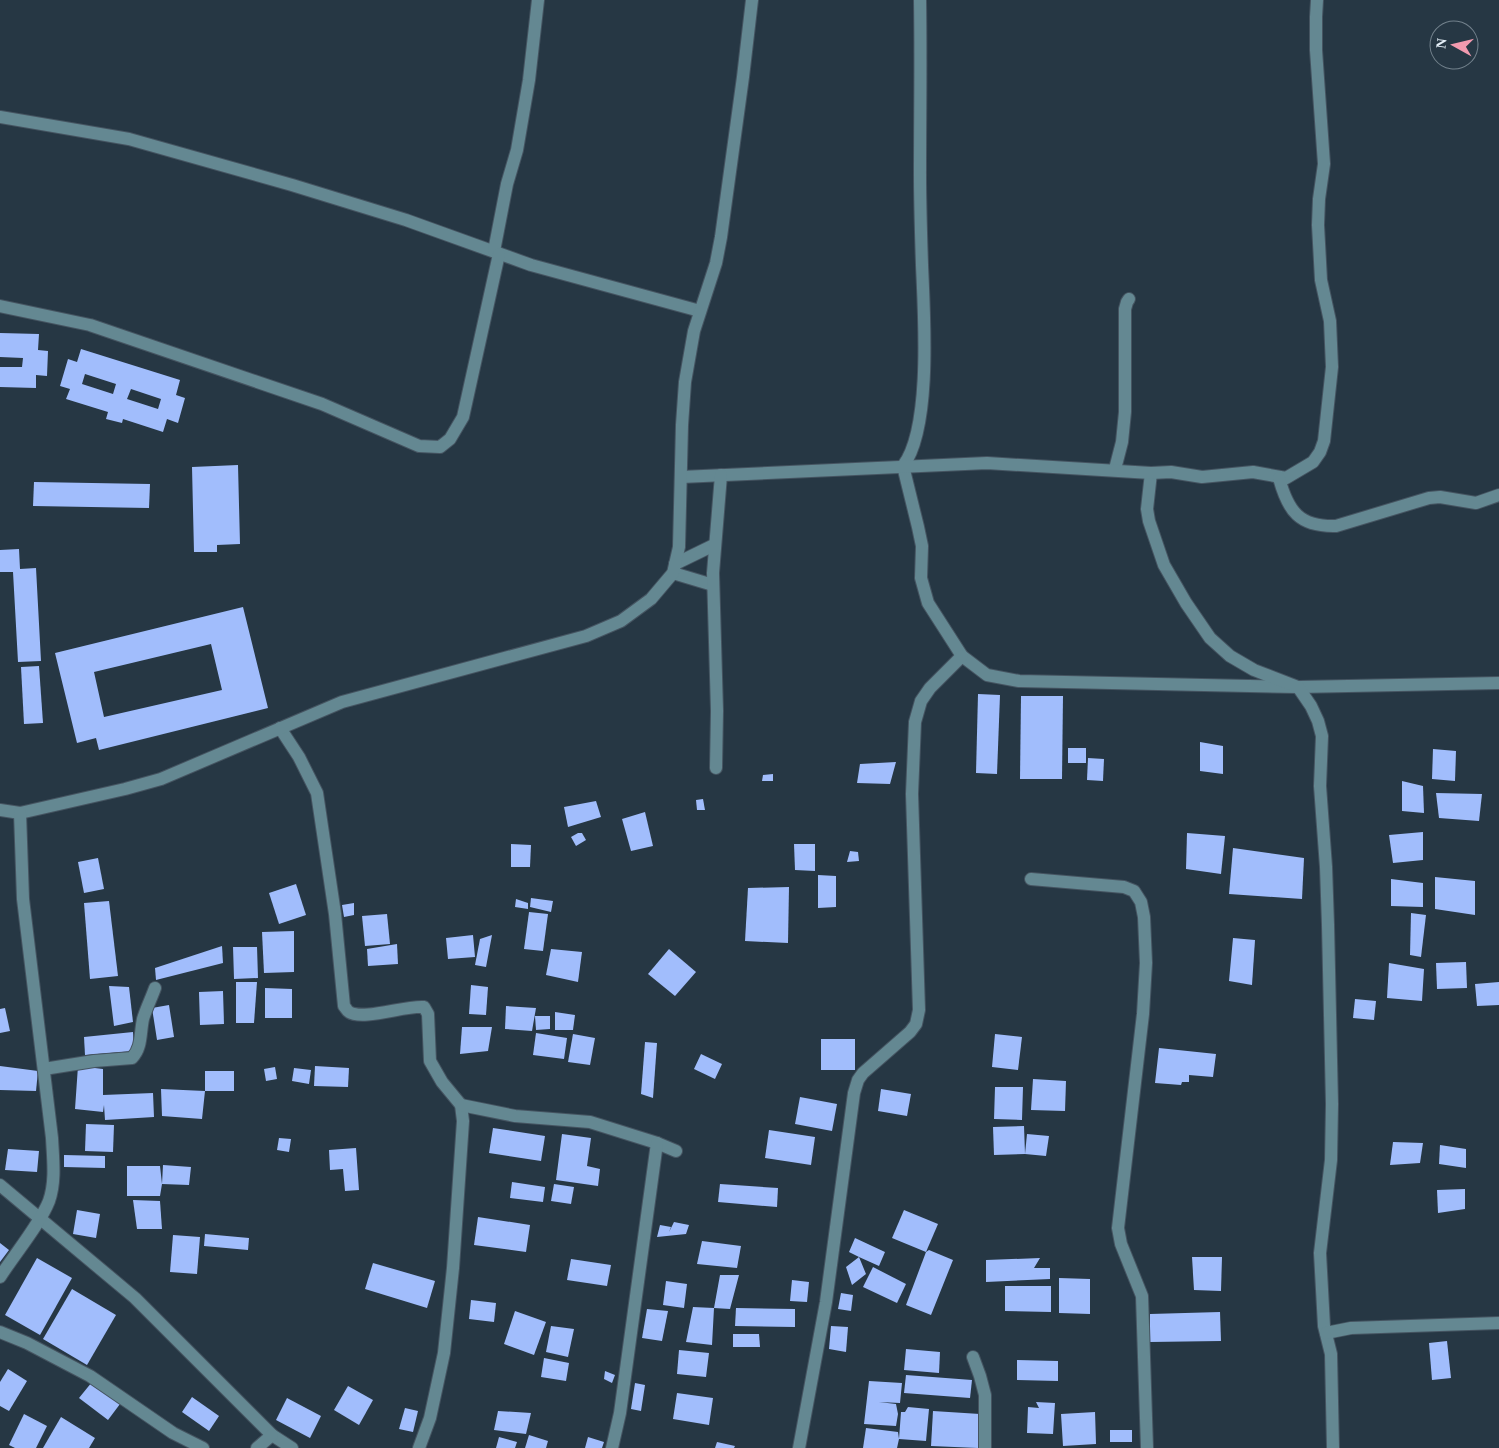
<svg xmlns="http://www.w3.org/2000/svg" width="1499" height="1448" viewBox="0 0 1499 1448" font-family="'Times New Roman',serif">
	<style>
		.building { fill: #a1bdfc; fill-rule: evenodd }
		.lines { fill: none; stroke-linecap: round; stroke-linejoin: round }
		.minor-casing { stroke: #455461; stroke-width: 14 }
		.minor { stroke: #648892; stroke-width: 12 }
	</style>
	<rect width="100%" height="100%" fill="#263744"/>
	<!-- building -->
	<g class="building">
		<path d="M 0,333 L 39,334 L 38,350 L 48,351 L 47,376 L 36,375 L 36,388 L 0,387 L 0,367 L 22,367 L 23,358 L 0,357 Z"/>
		<path d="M 81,349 L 180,380 L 176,395 L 185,398 L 178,423 L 167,419 L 163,432 L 123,419 L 122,423 L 106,419 L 108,412 L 66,399 L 70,389 L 60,386 L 68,359 L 77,362 ZM 85,374 L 116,384 L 113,394 L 82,384 ZM 131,389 L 161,399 L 158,409 L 127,399 Z"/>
		<path d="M 238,465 L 240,544 L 217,545 L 217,552 L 194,552 L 192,467 Z"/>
		<path d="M 34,482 L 150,484 L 149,508 L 33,506 Z"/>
		<path d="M 19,549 L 20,569 L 36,568 L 41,661 L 18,662 L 13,572 L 0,572 L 0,550 Z"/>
		<path d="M 243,607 L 268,708 L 99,750 L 96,738 L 77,743 L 55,653 ZM 211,644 L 222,690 L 104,717 L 94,672 Z"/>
		<path d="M 39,666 L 43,723 L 24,724 L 21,667 Z"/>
		<path d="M 978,694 L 1000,695 L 997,774 L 976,773 Z"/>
		<path d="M 1021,696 L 1063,696 L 1062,779 L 1020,779 Z"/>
		<path d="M 1200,742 L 1223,746 L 1223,774 L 1200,771 Z"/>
		<rect x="1068" y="748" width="18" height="15"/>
		<path d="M 1433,749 L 1456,751 L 1455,781 L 1432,779 Z"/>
		<path d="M 1088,758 L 1104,759 L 1103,781 L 1087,780 Z"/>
		<path d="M 896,762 L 890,784 L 857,783 L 860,764 Z"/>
		<path d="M 773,774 L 773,781 L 762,781 L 763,775 Z"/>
		<path d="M 1402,781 L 1423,786 L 1424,813 L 1402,811 Z"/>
		<path d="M 1436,793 L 1482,794 L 1479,821 L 1439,818 Z"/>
		<path d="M 703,799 L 705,810 L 697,810 L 696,800 Z"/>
		<path d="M 596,801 L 601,817 L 568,827 L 564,807 Z"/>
		<path d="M 645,812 L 653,846 L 631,851 L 622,819 Z"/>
		<path d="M 1423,832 L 1423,860 L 1393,863 L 1389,835 Z"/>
		<path d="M 578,833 L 582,833 L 586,840 L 576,846 L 571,837 Z"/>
		<path d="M 1187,833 L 1225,836 L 1221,874 L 1186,869 Z"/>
		<path d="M 511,844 L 531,845 L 530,867 L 511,867 Z"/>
		<path d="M 794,844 L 815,844 L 815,871 L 795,870 Z"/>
		<path d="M 1233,848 L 1304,858 L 1302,899 L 1229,894 Z"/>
		<path d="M 850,851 L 858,852 L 859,861 L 847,862 Z"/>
		<path d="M 98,858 L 104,889 L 84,893 L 78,862 Z"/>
		<path d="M 818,875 L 836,876 L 836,907 L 818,908 Z"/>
		<path d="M 1435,877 L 1475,881 L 1475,915 L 1435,909 Z"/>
		<path d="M 1391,879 L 1423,883 L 1423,907 L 1391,906 Z"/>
		<path d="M 296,884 L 306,915 L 279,924 L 269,893 Z"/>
		<path d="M 789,887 L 788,943 L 745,941 L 748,888 Z"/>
		<path d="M 531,898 L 553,901 L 551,912 L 530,907 Z"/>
		<path d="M 516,899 L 528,903 L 528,909 L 515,907 Z"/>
		<path d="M 109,901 L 118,976 L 90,979 L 84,903 Z"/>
		<path d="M 354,903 L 354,915 L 344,917 L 342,905 Z"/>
		<path d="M 529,912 L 548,914 L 543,951 L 524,949 Z"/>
		<path d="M 1411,913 L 1426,915 L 1421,957 L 1410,955 Z"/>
		<path d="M 387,914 L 390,944 L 365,946 L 362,916 Z"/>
		<path d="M 294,931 L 294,972 L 264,973 L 262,932 Z"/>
		<path d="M 473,935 L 475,957 L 448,959 L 446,938 Z"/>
		<path d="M 492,935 L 486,967 L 475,965 L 480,939 Z"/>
		<path d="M 1233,938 L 1255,940 L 1252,985 L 1229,981 Z"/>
		<path d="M 397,944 L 398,964 L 368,966 L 367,949 Z"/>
		<path d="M 222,946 L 223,963 L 156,980 L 155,968 Z"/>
		<path d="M 233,947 L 257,947 L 258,978 L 234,979 Z"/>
		<path d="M 551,949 L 582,952 L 578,982 L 546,975 Z"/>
		<path d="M 669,949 L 696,972 L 675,996 L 648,974 Z"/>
		<path d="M 1466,962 L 1467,988 L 1437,989 L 1436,963 Z"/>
		<path d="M 1389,963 L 1424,969 L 1422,1001 L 1387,998 Z"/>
		<path d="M 236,982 L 257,982 L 254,1023 L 236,1023 Z"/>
		<path d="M 1499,982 L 1499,1005 L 1477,1006 L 1475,984 Z"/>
		<path d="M 471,985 L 488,987 L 486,1015 L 469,1014 Z"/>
		<path d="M 109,986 L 129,987 L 133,1022 L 114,1026 Z"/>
		<path d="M 265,988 L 292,989 L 292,1018 L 265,1018 Z"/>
		<path d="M 223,991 L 224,1024 L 200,1025 L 199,992 Z"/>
		<path d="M 1355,999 L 1376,1001 L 1374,1020 L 1353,1018 Z"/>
		<path d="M 169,1005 L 174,1037 L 157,1040 L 152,1008 Z"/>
		<path d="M 506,1006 L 536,1008 L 532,1031 L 505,1029 Z"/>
		<path d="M 5,1008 L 10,1031 L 0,1033 L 0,1009 Z"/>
		<path d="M 555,1012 L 575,1015 L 573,1030 L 555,1030 Z"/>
		<path d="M 535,1016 L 550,1016 L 550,1029 L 536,1030 Z"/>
		<path d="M 462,1027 L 492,1027 L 488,1051 L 460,1054 Z"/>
		<path d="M 133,1032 L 134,1051 L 85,1055 L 84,1037 Z"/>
		<path d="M 536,1033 L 567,1038 L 564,1059 L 533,1055 Z"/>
		<path d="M 573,1034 L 595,1038 L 590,1065 L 568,1062 Z"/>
		<path d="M 995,1034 L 1022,1037 L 1018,1070 L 992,1067 Z"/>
		<rect x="821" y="1039" width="34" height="31"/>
		<path d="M 645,1042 L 657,1043 L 653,1098 L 641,1094 Z"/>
		<path d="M 1159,1048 L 1216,1054 L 1213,1077 L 1189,1075 L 1189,1082 L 1182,1082 L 1181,1085 L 1155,1083 Z"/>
		<path d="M 701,1054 L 722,1064 L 715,1079 L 694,1069 Z"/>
		<path d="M 0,1066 L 38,1071 L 36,1091 L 0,1090 Z"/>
		<path d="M 78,1066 L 103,1069 L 103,1095 L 153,1093 L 154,1117 L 105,1120 L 104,1105 L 103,1112 L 75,1109 Z"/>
		<path d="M 315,1066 L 349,1068 L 348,1087 L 314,1086 Z"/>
		<path d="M 275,1067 L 277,1079 L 266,1081 L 264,1069 Z"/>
		<path d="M 294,1068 L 311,1070 L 309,1084 L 292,1081 Z"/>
		<path d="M 205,1071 L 234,1071 L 234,1091 L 205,1091 L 202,1119 L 162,1116 L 161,1089 L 205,1091 Z"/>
		<path d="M 1033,1079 L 1066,1081 L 1065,1111 L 1031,1110 Z"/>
		<path d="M 995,1087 L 1023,1087 L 1022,1120 L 994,1119 Z"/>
		<path d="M 881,1089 L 911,1094 L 907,1116 L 878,1111 Z"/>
		<path d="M 800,1097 L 837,1104 L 832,1131 L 795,1124 Z"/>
		<path d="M 86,1124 L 114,1125 L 113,1152 L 85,1151 Z"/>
		<path d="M 1024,1126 L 1025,1154 L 994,1155 L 993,1127 Z"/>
		<path d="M 493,1128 L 545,1136 L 541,1161 L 489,1153 Z"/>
		<path d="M 769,1130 L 815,1137 L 811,1165 L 765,1158 Z"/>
		<path d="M 562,1134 L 591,1138 L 587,1166 L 600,1169 L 598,1186 L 556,1180 Z"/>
		<path d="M 1027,1134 L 1049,1136 L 1046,1156 L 1025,1154 Z"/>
		<path d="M 279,1138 L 291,1139 L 289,1152 L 277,1150 Z"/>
		<path d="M 1393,1142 L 1423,1143 L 1420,1163 L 1390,1165 Z"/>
		<path d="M 1440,1145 L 1466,1149 L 1466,1168 L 1439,1164 Z"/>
		<path d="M 356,1148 L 359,1190 L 345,1191 L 343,1169 L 330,1170 L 329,1150 Z"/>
		<path d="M 8,1149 L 39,1151 L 37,1172 L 5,1170 Z"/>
		<path d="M 64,1155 L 105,1156 L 105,1168 L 64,1167 Z"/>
		<path d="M 163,1165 L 191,1167 L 189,1185 L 162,1184 L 160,1196 L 127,1196 L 127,1166 L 160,1166 L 162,1184 Z"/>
		<path d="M 512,1182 L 545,1187 L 543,1202 L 510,1198 Z"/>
		<path d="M 554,1184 L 574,1187 L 571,1204 L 551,1201 Z"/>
		<path d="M 720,1184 L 778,1188 L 777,1207 L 718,1202 Z"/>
		<path d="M 1465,1189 L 1465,1209 L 1438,1213 L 1437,1190 Z"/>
		<path d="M 133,1200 L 160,1201 L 162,1229 L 137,1229 Z"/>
		<path d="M 77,1210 L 100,1214 L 96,1238 L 73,1234 Z"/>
		<path d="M 904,1210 L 938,1224 L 926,1252 L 892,1238 Z"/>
		<path d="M 478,1217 L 530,1225 L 526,1252 L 474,1245 Z"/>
		<path d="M 674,1222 L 689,1225 L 686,1234 L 657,1237 L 660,1225 L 671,1227 L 669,1232 Z"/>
		<path d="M 205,1234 L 249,1238 L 248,1250 L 204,1246 Z"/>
		<path d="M 173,1235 L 200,1237 L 197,1274 L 170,1272 Z"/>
		<path d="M 855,1238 L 885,1252 L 879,1266 L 859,1257 L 866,1274 L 852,1285 L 846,1267 L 859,1257 L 849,1252 Z"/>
		<path d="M 702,1241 L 741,1246 L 737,1268 L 697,1264 Z"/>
		<path d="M 0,1243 L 9,1250 L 0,1262 Z"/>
		<path d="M 929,1250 L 953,1260 L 931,1315 L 906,1305 L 926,1252 Z"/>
		<path d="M 1192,1257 L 1222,1257 L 1221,1291 L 1194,1290 Z"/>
		<path d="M 37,1258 L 72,1278 L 40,1335 L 5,1315 Z"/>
		<path d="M 1040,1258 L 1034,1268 L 1050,1268 L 1050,1279 L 986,1282 L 986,1260 Z"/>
		<path d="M 571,1259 L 611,1265 L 607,1286 L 567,1280 Z"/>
		<path d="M 373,1263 L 435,1281 L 427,1308 L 365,1289 Z"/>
		<path d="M 873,1267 L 906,1284 L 897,1303 L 863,1287 Z"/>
		<path d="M 720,1275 L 739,1275 L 730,1309 L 714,1308 L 712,1345 L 686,1342 L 693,1307 L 714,1308 Z"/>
		<path d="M 1059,1278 L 1090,1279 L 1090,1314 L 1059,1313 Z"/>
		<path d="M 792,1280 L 809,1282 L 807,1302 L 790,1301 Z"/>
		<path d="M 666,1281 L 687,1284 L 684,1308 L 663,1305 Z"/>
		<path d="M 1005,1286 L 1051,1286 L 1051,1312 L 1005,1311 Z"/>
		<path d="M 72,1289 L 116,1315 L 87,1365 L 43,1339 Z"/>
		<path d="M 841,1293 L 853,1295 L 851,1311 L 838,1309 Z"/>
		<path d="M 471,1300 L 496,1303 L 494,1322 L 469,1319 Z"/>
		<path d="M 736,1308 L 795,1309 L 795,1327 L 735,1326 Z"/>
		<path d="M 647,1309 L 668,1311 L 662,1341 L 642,1338 Z"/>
		<path d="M 515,1311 L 546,1322 L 534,1355 L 504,1344 Z"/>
		<path d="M 1220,1312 L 1221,1341 L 1150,1342 L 1150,1314 Z"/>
		<path d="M 551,1326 L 574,1329 L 568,1357 L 546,1352 Z"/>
		<path d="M 831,1326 L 848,1327 L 846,1352 L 829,1349 Z"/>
		<path d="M 733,1334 L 759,1334 L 760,1347 L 733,1347 Z"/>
		<path d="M 1447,1341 L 1451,1378 L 1432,1380 L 1429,1343 Z"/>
		<path d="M 906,1349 L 940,1352 L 939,1373 L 904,1370 Z"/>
		<path d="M 679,1350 L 709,1353 L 706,1377 L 677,1374 Z"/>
		<path d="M 544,1358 L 569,1363 L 566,1381 L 541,1377 Z"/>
		<path d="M 1017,1360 L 1058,1361 L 1058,1381 L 1017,1380 Z"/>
		<path d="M 8,1369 L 27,1381 L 9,1411 L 0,1406 L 0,1382 Z"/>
		<path d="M 605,1371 L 615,1375 L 612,1383 L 604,1379 Z"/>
		<path d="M 906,1375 L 972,1380 L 970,1398 L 904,1393 Z"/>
		<path d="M 869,1381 L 902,1383 L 900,1403 L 879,1402 L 896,1404 L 898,1414 L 896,1426 L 864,1424 Z"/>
		<path d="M 92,1382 L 120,1404 L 108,1420 L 79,1398 Z"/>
		<path d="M 635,1383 L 645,1385 L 641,1411 L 631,1409 Z"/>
		<path d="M 348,1386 L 373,1400 L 359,1425 L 334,1410 Z"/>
		<path d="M 677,1393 L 713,1398 L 709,1425 L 673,1419 Z"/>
		<path d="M 192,1397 L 219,1416 L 209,1431 L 182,1412 Z"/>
		<path d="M 287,1398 L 321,1416 L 310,1438 L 276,1420 Z"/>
		<path d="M 1036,1402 L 1055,1403 L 1053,1434 L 1027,1433 L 1028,1407 L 1039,1408 Z"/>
		<path d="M 908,1407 L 929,1409 L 926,1441 L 899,1439 L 901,1412 L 905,1412 Z"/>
		<path d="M 405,1408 L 418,1411 L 413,1432 L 399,1429 Z"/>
		<path d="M 498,1411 L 531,1413 L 526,1434 L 494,1430 Z"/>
		<path d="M 933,1411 L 980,1414 L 978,1448 L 931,1446 Z"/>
		<path d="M 1095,1412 L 1096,1444 L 1063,1446 L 1061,1414 Z"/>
		<path d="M 24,1414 L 47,1426 L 36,1448 L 15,1448 L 9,1445 Z"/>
		<path d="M 61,1417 L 95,1438 L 89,1448 L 43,1448 Z"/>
		<path d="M 866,1428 L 898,1432 L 899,1439 L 897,1448 L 863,1448 Z"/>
		<rect x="1110" y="1430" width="22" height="12"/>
		<path d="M 529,1435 L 548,1441 L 546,1448 L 525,1448 Z"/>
		<path d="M 499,1437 L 517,1442 L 515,1448 L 496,1448 Z"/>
		<path d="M 588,1437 L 604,1442 L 602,1448 L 585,1448 Z"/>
		<path d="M 717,1442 L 735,1446 L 734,1448 L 715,1448 Z"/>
	</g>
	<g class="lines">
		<!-- minor casing -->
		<g class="minor-casing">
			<g id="minor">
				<path d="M 920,0 C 921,58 920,116 920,174 C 920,204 921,235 922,265 C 924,314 932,428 903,466 L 918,527 L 922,546 L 921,578 L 928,603 L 962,656 L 987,675 L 1019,681 L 1298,687 L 1499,683"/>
				<path d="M 0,117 L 129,139 L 292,185 L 406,220 L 531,265 L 700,311"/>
				<path d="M 494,251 L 507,184 L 517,150 L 529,80 L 538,0"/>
				<path d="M 0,306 L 90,325 L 322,404 L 419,446 L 440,447 L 450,439 L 463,417 L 499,254"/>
				<path d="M 1115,469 L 1122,442 L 1125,412 L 1125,309 L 1127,302 L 1129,299"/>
				<path d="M 1151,473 L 1147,509 L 1149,521 L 1164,565 L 1186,603 L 1210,638 L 1230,656 L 1254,670 L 1298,687 L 1311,706 L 1318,721 L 1322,736 L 1320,786 L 1326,867 L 1328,925 L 1332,1104 L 1331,1160 L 1320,1253 L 1324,1326 L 1331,1354 L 1333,1448"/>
				<path d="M 681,477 L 987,463 L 1151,473 L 1171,472 L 1202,477 L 1253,472 L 1286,478 L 1313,462 L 1320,452 L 1324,441 L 1332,367 L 1330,321 L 1321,280 L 1318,225 L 1319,199 L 1324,164 L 1316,50 L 1316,17 L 1317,0"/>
				<path d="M 1279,478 C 1288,511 1299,527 1336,526 L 1429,498 L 1440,497 L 1476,503 L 1499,495"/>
				<path d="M 675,564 L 714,545"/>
				<path d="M 673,573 L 713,585"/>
				<path d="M 280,728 L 299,757 L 317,793 L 335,914 L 344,1006 C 346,1008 347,1011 349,1012 C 363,1021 406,1005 424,1007 L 428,1014 L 430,1061 L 442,1082 L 461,1105 L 463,1121 L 453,1268 L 444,1353 L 430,1418 L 419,1448"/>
				<path d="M 716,768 L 717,711 L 713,573 L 721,475"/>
				<path d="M 0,810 L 20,813 L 125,789 L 161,779 L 342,702 L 586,636 L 621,621 L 651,599 L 673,573 L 679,547 L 682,425 L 685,382 L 694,331 L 716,263 L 721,237 L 743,77 L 752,0"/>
				<path d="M 1031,879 L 1124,887 L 1134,891 L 1141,902 L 1144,917 L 1146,963 L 1143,1014 L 1118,1228 L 1121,1244 L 1142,1296 L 1147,1448"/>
				<path d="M 44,1069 L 94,1061 L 132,1058 C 142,1048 140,1033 143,1019 C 146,1009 151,999 155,988"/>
				<path d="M 461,1105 L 515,1116 L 590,1122 L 657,1143 L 676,1151"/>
				<path d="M 0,1185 L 135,1298 L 272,1435 L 292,1448"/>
				<path d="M 0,1277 C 14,1255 40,1224 49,1201 C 56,1181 53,1159 52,1138 L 23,899 L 20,813"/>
				<path d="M 0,1332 L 27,1343 L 90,1376 L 173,1433 L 203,1448"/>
				<path d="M 1326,1333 L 1351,1328 L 1499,1323"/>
				<path d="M 973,1357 L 980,1376 L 985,1395 L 985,1448"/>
				<path d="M 257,1448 L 272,1435"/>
				<path d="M 612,1448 L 620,1413 L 657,1143"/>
				<path d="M 799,1448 L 826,1302 L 854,1093 L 858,1080 L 863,1073 L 910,1032 L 916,1024 L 919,1010 L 912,794 L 915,722 L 921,701 L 930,688 L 962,656"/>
			</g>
		</g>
		<!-- minor -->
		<use href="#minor" class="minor"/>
	</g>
	<!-- north arrow -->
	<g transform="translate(1454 45) rotate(278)"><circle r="24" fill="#263744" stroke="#72818c"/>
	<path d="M0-4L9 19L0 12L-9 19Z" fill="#f29aaf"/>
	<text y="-8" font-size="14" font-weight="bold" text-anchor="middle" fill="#e5eff8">N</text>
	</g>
</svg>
